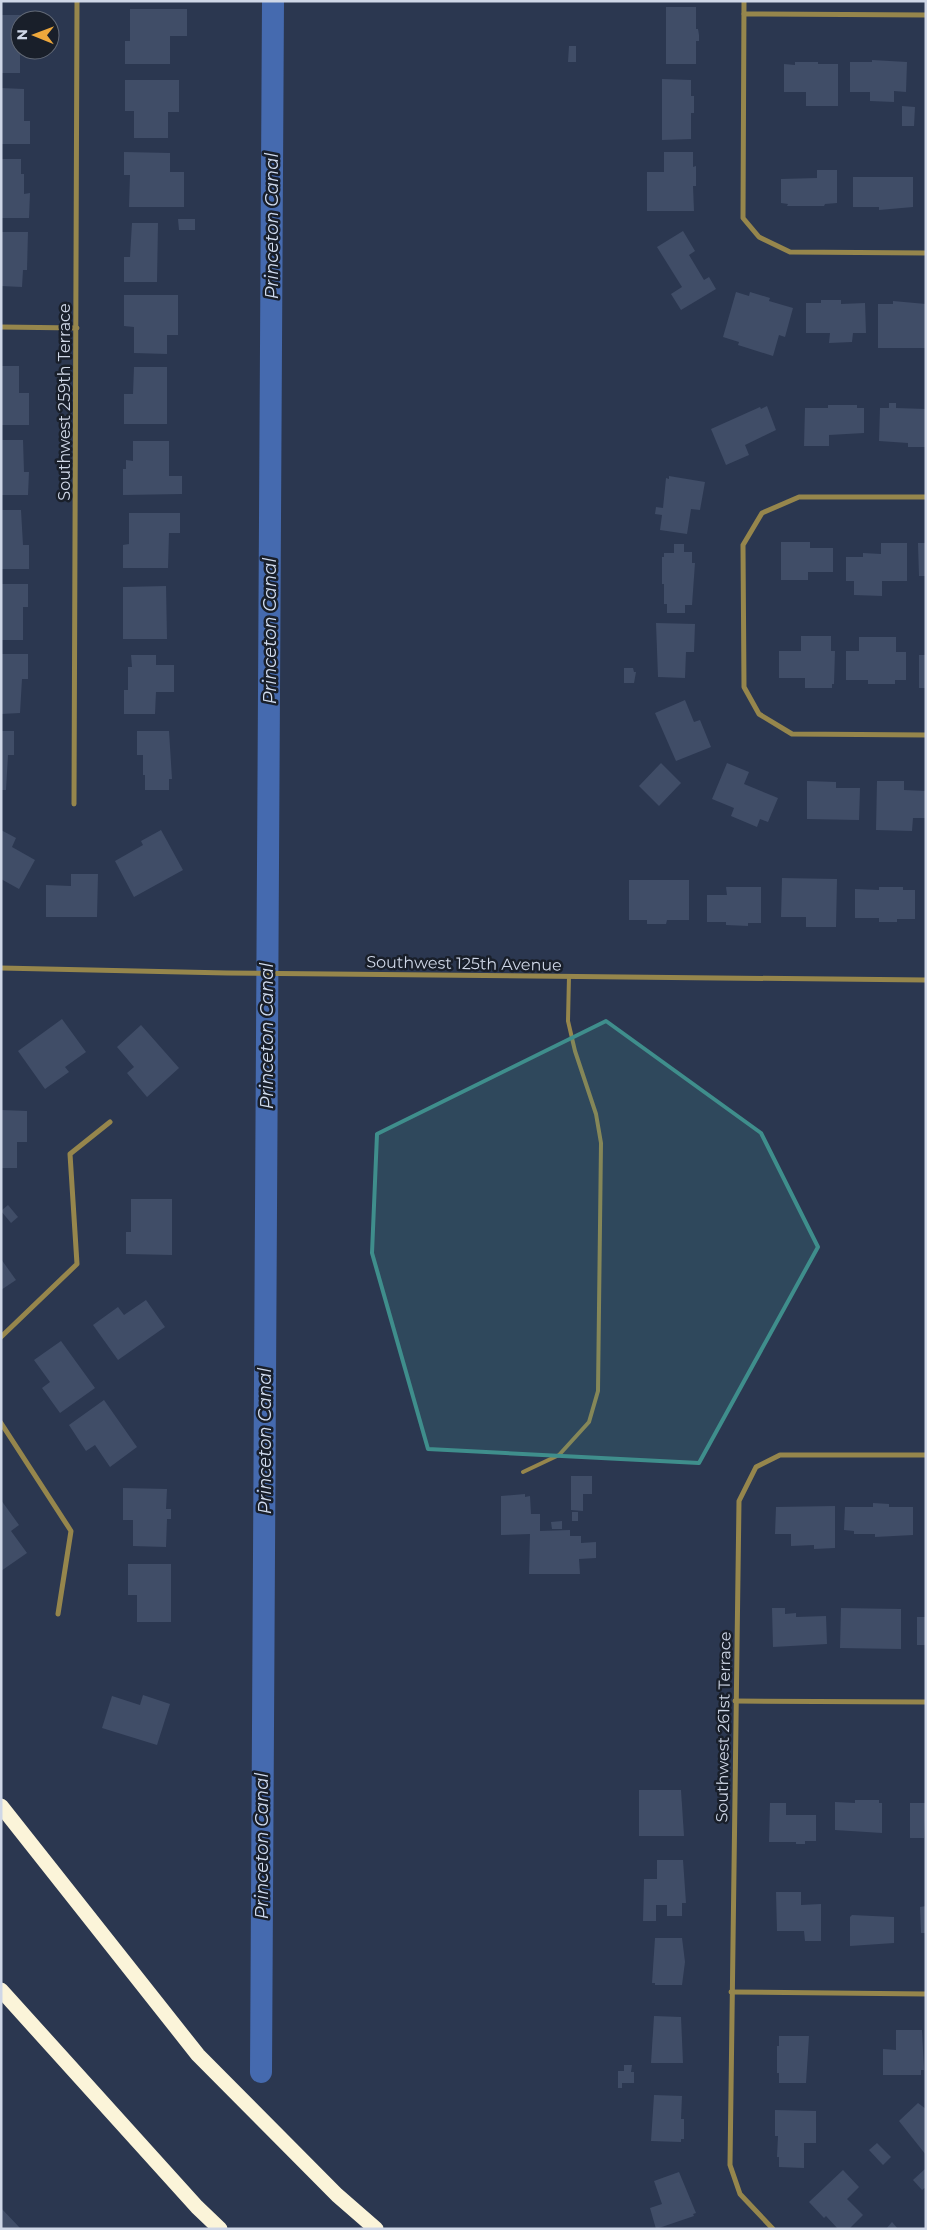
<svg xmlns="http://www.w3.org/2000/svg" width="927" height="2230" viewBox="0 0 927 2230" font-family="Montserrat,sans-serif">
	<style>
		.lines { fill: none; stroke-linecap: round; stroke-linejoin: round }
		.canal { stroke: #456aaf; stroke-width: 22 }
		.building { fill: #404d67 }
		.service { stroke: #96864c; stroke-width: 4 }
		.minor { stroke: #96864c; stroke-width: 5 }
		.motorway { stroke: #fbf4d9; stroke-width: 15 }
		.marked { fill: #3f8e8c; fill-opacity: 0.2; stroke: #3f8e8c; stroke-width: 4; stroke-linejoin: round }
		.labels { text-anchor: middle; stroke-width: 5; stroke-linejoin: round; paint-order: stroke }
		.street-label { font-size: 16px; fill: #cfd7e7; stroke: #191f2a }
		.water-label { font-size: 18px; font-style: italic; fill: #d2ddf0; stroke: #191f2a }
	</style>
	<rect width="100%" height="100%" fill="#2b3750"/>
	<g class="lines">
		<!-- canal -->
		<path class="canal" d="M 261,2072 L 273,1"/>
	</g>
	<!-- building -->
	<g class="building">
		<path d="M 666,7 L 696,7 L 696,29 L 698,29 L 699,35 L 699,41 L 696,41 L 696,64 L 666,64 Z"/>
		<path d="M 130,9 L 187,9 L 187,36 L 170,36 L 170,64 L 125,64 L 125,41 L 130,41 Z"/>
		<path d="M 1,15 L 30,15 L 30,20 L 20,20 L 20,73 L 1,73 Z"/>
		<path d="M 569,46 L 576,46 L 576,62 L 568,62 Z"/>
		<path d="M 872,60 L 907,62 L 906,92 L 894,91 L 894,102 L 870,101 L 870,92 L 850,92 L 850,62 L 872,62 Z"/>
		<path d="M 795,62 L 818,62 L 818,64 L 838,64 L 838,106 L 806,106 L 806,92 L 784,92 L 784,64 L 795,65 Z"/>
		<path d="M 662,79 L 691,80 L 691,96 L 694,96 L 694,113 L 691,113 L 691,139 L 662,140 Z"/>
		<path d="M 125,80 L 179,80 L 179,112 L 168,112 L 168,138 L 134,138 L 134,111 L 125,111 Z"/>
		<path d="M 1,88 L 24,89 L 24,121 L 30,121 L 30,144 L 1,144 Z"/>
		<path d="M 902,106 L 915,107 L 914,126 L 902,126 Z"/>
		<path d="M 124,152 L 170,153 L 170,172 L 184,172 L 184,207 L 129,207 L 130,175 L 124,175 Z"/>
		<path d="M 664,152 L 693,152 L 693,167 L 696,166 L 696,186 L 693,186 L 694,211 L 647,211 L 647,172 L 664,172 Z"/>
		<path d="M 1,159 L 21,159 L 21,174 L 24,174 L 24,194 L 30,193 L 29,218 L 1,218 Z"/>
		<path d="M 817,170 L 837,170 L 837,203 L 825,204 L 824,206 L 787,206 L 788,204 L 781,203 L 781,179 L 817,178 Z"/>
		<path d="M 853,177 L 913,177 L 913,207 L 879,210 L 879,207 L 853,207 Z"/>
		<path d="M 178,219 L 195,219 L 195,230 L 179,230 Z"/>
		<path d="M 132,223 L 158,223 L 157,282 L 124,282 L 124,257 L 130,257 Z"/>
		<path d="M 683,231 L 695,251 L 689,255 L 704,280 L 709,277 L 716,289 L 681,310 L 671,294 L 682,287 L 657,247 Z"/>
		<path d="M 1,232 L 28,232 L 27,270 L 23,270 L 22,287 L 1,286 Z"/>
		<path d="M 736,292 L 749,296 L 750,292 L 770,298 L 769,301 L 793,308 L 785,337 L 779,335 L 773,356 L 738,345 L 739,342 L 723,337 Z"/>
		<path d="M 124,295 L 178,295 L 178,335 L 167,335 L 167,354 L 134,353 L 134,327 L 124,326 Z"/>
		<path d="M 821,300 L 841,300 L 841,304 L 865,303 L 866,333 L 853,333 L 852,342 L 829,343 L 830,333 L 806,333 L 806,303 L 821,303 Z"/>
		<path d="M 893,301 L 926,304 L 926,348 L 878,348 L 878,304 L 893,304 Z"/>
		<path d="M 1,366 L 19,366 L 19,393 L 29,393 L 29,425 L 1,425 Z"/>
		<path d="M 134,367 L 167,367 L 167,424 L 124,424 L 124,394 L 133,394 Z"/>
		<path d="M 889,403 L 896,403 L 896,408 L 926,409 L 926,447 L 908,447 L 908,443 L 879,441 L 880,408 L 889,408 Z"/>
		<path d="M 828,405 L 857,405 L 857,408 L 864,408 L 864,433 L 829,435 L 829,446 L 804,446 L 805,408 L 828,408 Z"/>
		<path d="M 767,406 L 776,430 L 745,445 L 749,455 L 726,465 L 711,429 L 760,407 L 761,409 Z"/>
		<path d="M 1,440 L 23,440 L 24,472 L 29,472 L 28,495 L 1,495 Z"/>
		<path d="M 133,441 L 169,441 L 169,476 L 182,476 L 182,494 L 123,495 L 123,469 L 126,469 L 126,460 L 133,461 Z"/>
		<path d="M 669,476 L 705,482 L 700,510 L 691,509 L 687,534 L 660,530 L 662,515 L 655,514 L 656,507 L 663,508 L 666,478 L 669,479 Z"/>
		<path d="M 1,510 L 21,510 L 23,545 L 29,545 L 29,569 L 1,569 Z"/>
		<path d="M 129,513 L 180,513 L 180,533 L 169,533 L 168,568 L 123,568 L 123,545 L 129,544 Z"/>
		<path d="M 781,542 L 810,542 L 810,548 L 833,548 L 833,572 L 808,572 L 808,580 L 781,580 Z"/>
		<path d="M 881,543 L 907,543 L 907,581 L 882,581 L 882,596 L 854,595 L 854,581 L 846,581 L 846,557 L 863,557 L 863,553 L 881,554 Z"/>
		<path d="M 918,543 L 926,543 L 926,576 L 919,576 Z"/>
		<path d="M 674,544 L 684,544 L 684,552 L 692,552 L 692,563 L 695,563 L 692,605 L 685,605 L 685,613 L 667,613 L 667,604 L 664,604 L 664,584 L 662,584 L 662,557 L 664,557 L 664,553 L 674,553 Z"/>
		<path d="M 1,584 L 28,584 L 28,607 L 23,607 L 23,640 L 1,640 Z"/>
		<path d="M 166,586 L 167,639 L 123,639 L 123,587 Z"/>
		<path d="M 656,623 L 695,624 L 694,652 L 686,652 L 685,678 L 658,677 Z"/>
		<path d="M 801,636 L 831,636 L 831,651 L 835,651 L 834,684 L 832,684 L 832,688 L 805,688 L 805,678 L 779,678 L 779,651 L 801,651 Z"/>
		<path d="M 859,637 L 896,637 L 896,652 L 906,652 L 906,680 L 895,680 L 895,684 L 868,684 L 868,680 L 846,680 L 846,651 L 859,651 Z"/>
		<path d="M 1,654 L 28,654 L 28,679 L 22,679 L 20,713 L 1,714 Z"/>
		<path d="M 131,655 L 156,655 L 156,665 L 174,665 L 174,692 L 156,692 L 155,714 L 124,714 L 124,690 L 128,690 L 128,667 L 132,667 Z"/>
		<rect x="919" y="655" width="7" height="33"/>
		<path d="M 624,668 L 633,668 L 634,672 L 636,672 L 634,683 L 624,683 Z"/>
		<path d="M 685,700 L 694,722 L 700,720 L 711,747 L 676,761 L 655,713 Z"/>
		<path d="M 1,731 L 14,731 L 14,755 L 8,755 L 6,790 L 1,790 Z"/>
		<path d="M 137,731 L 169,731 L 172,779 L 169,779 L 169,790 L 145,790 L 145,775 L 143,775 L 143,755 L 137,755 Z"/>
		<path d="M 661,763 L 681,783 L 659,806 L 639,786 Z"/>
		<path d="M 727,763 L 749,772 L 744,784 L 778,798 L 768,822 L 760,819 L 757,827 L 731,816 L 734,808 L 712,799 Z"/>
		<path d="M 807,781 L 836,782 L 836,788 L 860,788 L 859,820 L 807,819 Z"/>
		<path d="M 877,781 L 904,781 L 904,790 L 926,791 L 926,818 L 913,818 L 912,831 L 876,830 Z"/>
		<path d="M 1,830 L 16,838 L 12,847 L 35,860 L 19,889 L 1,879 Z"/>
		<path d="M 161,830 L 183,870 L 134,897 L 115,861 L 143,845 L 141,841 Z"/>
		<path d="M 71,874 L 98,874 L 97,917 L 46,917 L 46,885 L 71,886 Z"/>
		<path d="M 782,878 L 837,879 L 836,927 L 806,927 L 806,917 L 781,917 Z"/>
		<path d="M 629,880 L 689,880 L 689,920 L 667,920 L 666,924 L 647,924 L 647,920 L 629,920 Z"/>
		<path d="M 726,887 L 761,887 L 761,923 L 748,923 L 748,926 L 726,925 L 726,922 L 707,922 L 707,895 L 727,895 Z"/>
		<path d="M 879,887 L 903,887 L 903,890 L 915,890 L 915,919 L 897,919 L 897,922 L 879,922 L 879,918 L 855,918 L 855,889 L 879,890 Z"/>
		<path d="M 62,1019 L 86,1052 L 65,1067 L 69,1072 L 45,1089 L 18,1051 Z"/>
		<path d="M 141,1025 L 179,1068 L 147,1097 L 127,1073 L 134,1067 L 117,1047 Z"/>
		<path d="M 1,1110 L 27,1111 L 27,1142 L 17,1142 L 17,1168 L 1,1168 Z"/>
		<path d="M 131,1199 L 172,1199 L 172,1255 L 126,1254 L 126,1232 L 131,1232 Z"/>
		<path d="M 8,1205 L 18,1217 L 11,1223 L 1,1211 Z"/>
		<path d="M 1,1259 L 16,1280 L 1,1290 Z"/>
		<path d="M 146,1300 L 165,1327 L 118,1360 L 93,1325 L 118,1307 L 124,1315 Z"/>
		<path d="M 61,1341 L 95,1388 L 60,1413 L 42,1388 L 50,1382 L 34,1360 Z"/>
		<path d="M 104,1400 L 137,1447 L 110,1467 L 95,1445 L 86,1451 L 69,1425 Z"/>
		<path d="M 571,1476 L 592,1476 L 592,1494 L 583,1494 L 583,1511 L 571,1510 Z"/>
		<path d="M 123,1488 L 167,1489 L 166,1509 L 171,1509 L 171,1519 L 167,1519 L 166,1547 L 133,1546 L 133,1520 L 123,1520 Z"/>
		<path d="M 525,1494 L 525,1497 L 530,1496 L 531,1514 L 540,1514 L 540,1531 L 570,1530 L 570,1536 L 581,1536 L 581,1543 L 596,1542 L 596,1558 L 579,1559 L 580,1574 L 529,1574 L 530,1534 L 501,1535 L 501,1496 Z"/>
		<path d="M 1,1500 L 19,1525 L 11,1531 L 27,1553 L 1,1571 Z"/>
		<path d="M 873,1503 L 889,1504 L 889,1507 L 913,1507 L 913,1535 L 875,1537 L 875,1534 L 854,1534 L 854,1531 L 844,1530 L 845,1507 L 873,1507 Z"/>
		<path d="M 835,1506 L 835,1548 L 814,1549 L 814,1545 L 791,1546 L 791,1534 L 775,1534 L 776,1507 Z"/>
		<rect x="572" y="1512" width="6" height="9"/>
		<path d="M 562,1521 L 562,1529 L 552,1529 L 551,1522 Z"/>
		<path d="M 128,1564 L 171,1564 L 171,1622 L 137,1622 L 137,1595 L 128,1595 Z"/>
		<path d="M 772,1608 L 785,1608 L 785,1614 L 796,1613 L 796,1617 L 826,1616 L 827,1644 L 773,1647 Z"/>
		<path d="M 841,1608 L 901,1609 L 901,1649 L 840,1648 Z"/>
		<rect x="917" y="1617" width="9" height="28"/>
		<path d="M 143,1695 L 170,1704 L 157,1745 L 102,1728 L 112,1696 L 140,1705 Z"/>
		<path d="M 639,1790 L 681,1790 L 684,1836 L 639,1836 Z"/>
		<path d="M 855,1800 L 879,1800 L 879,1803 L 882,1803 L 882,1833 L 835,1830 L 835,1802 L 855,1803 Z"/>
		<path d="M 770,1803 L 786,1803 L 786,1815 L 816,1815 L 816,1841 L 805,1841 L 805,1844 L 796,1844 L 796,1842 L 769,1842 Z"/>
		<path d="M 910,1803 L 926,1803 L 924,1838 L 910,1838 Z"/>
		<path d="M 657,1860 L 683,1860 L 686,1903 L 682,1903 L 682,1916 L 667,1916 L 667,1905 L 656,1905 L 656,1921 L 643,1921 L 644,1879 L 657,1879 Z"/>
		<path d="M 776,1892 L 801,1892 L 801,1905 L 821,1904 L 821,1941 L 805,1941 L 804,1931 L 777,1931 Z"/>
		<path d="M 926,1906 L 926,1933 L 921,1933 L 920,1907 Z"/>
		<path d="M 852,1915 L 894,1917 L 894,1943 L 850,1946 L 850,1917 Z"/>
		<path d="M 655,1938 L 682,1938 L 685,1962 L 682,1985 L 655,1985 L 655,1983 L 652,1983 Z"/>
		<path d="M 654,2016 L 681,2017 L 683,2063 L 651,2063 Z"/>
		<path d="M 896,2030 L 922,2030 L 924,2070 L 921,2070 L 921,2075 L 883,2075 L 883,2049 L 896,2050 Z"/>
		<path d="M 779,2036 L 809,2036 L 806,2083 L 779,2083 L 779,2073 L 777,2073 L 777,2046 L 779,2046 Z"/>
		<path d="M 624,2065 L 632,2065 L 631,2072 L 634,2072 L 634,2083 L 622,2083 L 622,2088 L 618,2088 L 618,2071 L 624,2071 Z"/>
		<path d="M 654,2095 L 682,2096 L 681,2119 L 684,2119 L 684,2139 L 681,2139 L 681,2142 L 651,2141 Z"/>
		<path d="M 918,2103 L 926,2109 L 926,2155 L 899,2121 Z"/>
		<path d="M 775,2110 L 816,2111 L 816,2143 L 804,2143 L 804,2168 L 779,2167 L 779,2157 L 777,2157 L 778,2136 L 775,2136 Z"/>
		<path d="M 877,2143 L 891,2157 L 883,2165 L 869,2150 Z"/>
		<path d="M 926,2168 L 926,2187 L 922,2190 L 913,2180 Z"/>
		<path d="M 843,2170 L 859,2187 L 847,2199 L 863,2215 L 849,2229 L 838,2229 L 826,2216 L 824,2218 L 809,2202 Z"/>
		<path d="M 679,2172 L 696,2213 L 693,2214 L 694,2216 L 656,2229 L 650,2208 L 662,2204 L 654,2181 Z"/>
		<path d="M 1,2208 L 21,2229 L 1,2229 Z"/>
		<path d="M 892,2222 L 898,2229 L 886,2229 Z"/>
	</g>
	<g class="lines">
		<!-- service -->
		<path class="service" d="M 523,1472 L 559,1455 L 589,1422 L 598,1391 L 601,1143 L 596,1114 L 575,1051 L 568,1021 L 569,976"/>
		<!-- minor -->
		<g class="minor">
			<path d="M 744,1 L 743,218 L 759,237 L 790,252 L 926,253"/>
			<path d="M 744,14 L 926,15"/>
			<path d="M 1,327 L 77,328"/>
			<path d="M 926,497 L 799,497 L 762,513 L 743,545 L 744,687 L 759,714 L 792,734 L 926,735"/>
			<path d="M 74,804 L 77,1"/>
			<path d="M 1,968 L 227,973 L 926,980"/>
			<path d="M 1,1337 L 77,1264 L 70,1154 L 110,1122"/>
			<path d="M 1,1423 L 71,1531 L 58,1614"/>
			<path d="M 735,1701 L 926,1702"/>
			<path d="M 731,1992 L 926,1994"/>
			<path d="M 773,2229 L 740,2194 L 730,2165 L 739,1501 L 756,1467 L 780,1455 L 926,1455"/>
		</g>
		<!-- motorway -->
		<g class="motorway">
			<path d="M 1,1806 L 198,2055 L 337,2195 L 376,2229"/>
			<path d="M 1,1990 L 197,2207 L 220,2229"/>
		</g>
	</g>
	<!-- marked area -->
	<path class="marked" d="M 606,1021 L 761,1133 L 818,1247 L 699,1463 L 428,1449 L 372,1253 L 377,1134 Z"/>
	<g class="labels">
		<!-- street labels -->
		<g class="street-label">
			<text transform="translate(64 402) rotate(-90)" y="6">Southwest 259th Terrace</text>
			<text transform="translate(464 963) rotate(1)" y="6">Southwest 125th Avenue</text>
			<text transform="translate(723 1727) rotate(-89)" y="6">Southwest 261st Terrace</text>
		</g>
		<!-- water labels -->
		<g class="water-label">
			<text transform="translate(272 226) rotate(-90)" y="6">Princeton Canal</text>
			<text transform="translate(270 631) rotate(-90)" y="6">Princeton Canal</text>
			<text transform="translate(267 1036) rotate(-90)" y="6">Princeton Canal</text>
			<text transform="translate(265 1441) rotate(-90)" y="6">Princeton Canal</text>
			<text transform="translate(262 1846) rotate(-90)" y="6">Princeton Canal</text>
		</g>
	</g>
	<!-- border -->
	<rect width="927" height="2230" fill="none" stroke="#cfd7e7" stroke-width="5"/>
	<!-- north arrow -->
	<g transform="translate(35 35) rotate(271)"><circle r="24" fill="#191f2a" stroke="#626976"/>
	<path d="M0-4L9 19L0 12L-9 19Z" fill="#eea83c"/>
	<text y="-8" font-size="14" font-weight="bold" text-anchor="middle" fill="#cfd7e7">N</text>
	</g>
</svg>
